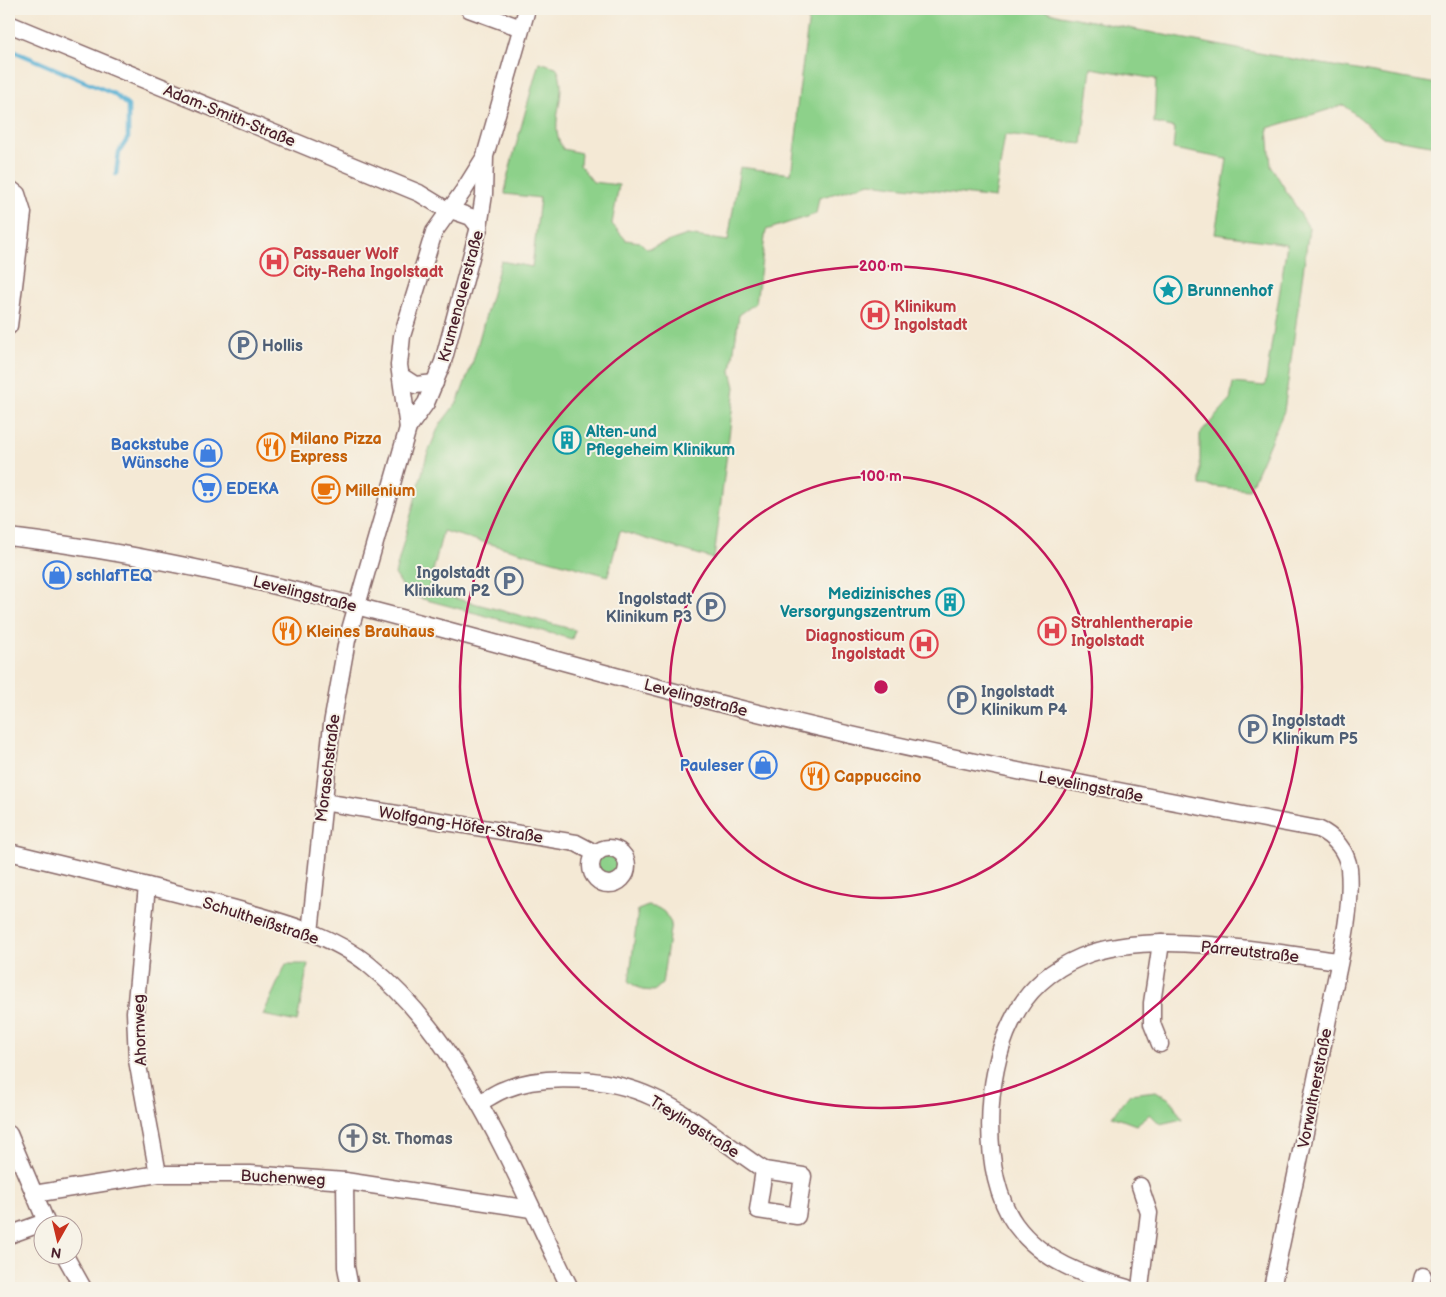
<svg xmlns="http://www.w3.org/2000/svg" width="1446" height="1297" viewBox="0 0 1446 1297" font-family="'Balsamiq Sans',sans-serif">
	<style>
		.green { fill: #8dd18a; stroke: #6c785a }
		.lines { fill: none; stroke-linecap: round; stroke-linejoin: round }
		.stream { stroke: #56b0d4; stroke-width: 4.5 }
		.minor-casing { stroke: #866666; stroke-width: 19 }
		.minor { stroke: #fff; stroke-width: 16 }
		.ring { fill: none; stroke: #c2185b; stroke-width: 2.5 }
		.labels { text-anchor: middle; stroke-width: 4; stroke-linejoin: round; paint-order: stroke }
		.street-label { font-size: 16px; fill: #4a1f2b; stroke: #f7f3e8 }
		.health-label { font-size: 16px; font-weight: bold; fill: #be3a42; stroke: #f7f3e8; text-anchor: start }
		.culture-label { font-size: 16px; font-weight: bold; fill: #0d838f; stroke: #f7f3e8; text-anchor: start }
		.service-label { font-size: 16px; font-weight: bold; fill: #4e5e75; stroke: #f7f3e8; text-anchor: start }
		.food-label { font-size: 16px; font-weight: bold; fill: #c56008; stroke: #f7f3e8; text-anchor: start }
		.shop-label { font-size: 16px; font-weight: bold; fill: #366cbe; stroke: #f7f3e8; text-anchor: end }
		.worship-label { font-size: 16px; font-weight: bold; fill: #5b616d; stroke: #f7f3e8; text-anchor: start }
		.centre { fill: #c2185b; stroke: #f7f3e8; stroke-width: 2.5 }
		.ring-label { font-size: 15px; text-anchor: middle; font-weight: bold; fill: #c2185b; stroke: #f7f3e8; stroke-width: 4; stroke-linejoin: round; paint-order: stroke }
	</style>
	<rect width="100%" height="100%" fill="#f7f3e8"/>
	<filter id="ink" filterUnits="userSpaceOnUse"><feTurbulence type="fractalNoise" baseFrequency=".02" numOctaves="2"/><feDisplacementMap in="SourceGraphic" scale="10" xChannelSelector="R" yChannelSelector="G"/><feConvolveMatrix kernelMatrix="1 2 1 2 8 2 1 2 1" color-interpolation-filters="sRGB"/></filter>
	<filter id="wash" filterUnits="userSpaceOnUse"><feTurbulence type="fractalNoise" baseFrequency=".0096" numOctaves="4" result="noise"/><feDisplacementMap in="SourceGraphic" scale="20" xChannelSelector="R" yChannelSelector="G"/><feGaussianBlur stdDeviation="1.12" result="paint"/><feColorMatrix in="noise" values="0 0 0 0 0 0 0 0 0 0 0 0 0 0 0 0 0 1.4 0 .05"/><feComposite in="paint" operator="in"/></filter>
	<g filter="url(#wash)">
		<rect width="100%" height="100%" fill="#f4e9d5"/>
		<!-- green -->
		<g class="green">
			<path d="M 810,9 L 1040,9 L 1060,15 L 1264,54 L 1437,84 L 1437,146 L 1383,137 L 1344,105 L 1268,128 L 1271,166 L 1309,228 L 1284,411 L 1249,490 L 1200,485 L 1200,434 L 1230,400 L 1233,383 L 1265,386 L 1287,244 L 1215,234 L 1227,159 L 1173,149 L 1175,128 L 1154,123 L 1156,79 L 1091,68 L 1082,144 L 1005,135 L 995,198 L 870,183 L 819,198 L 816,214 L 766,230 L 756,303 L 739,315 L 731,371 L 735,387 L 714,559 L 620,531 L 608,576 L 443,531 L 428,591 L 575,630 L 572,639 L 408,595 L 395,574 L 427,455 L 439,426 L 458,401 L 473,361 L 501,261 L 532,267 L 540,198 L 505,194 L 506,182 L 539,62 L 556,67 C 571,92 546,123 563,149 L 581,153 L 580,165 L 593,182 L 619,185 L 612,224 L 626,240 L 640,242 L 647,249 L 687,235 L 728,241 L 740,167 L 791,174 L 798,122 L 796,114 Z"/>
			<path d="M 602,855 C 611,857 619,858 620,869 L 615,876 L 606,876 L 601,872 L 596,860 Z"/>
			<path d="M 648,906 L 658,908 L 664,912 L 671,923 L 662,984 L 654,991 L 642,990 L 629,982 L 638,910 Z"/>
			<path d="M 286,964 L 308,964 L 297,1022 L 263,1015 Z"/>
			<path d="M 1156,1091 L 1171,1100 L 1182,1119 L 1160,1124 L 1150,1114 L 1136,1125 L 1112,1116 L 1130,1094 Z"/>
		</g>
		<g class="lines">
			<!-- stream -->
			<path class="stream" d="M 9,49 L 114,94 L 128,106 L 128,138 L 119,152 L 116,174"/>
		</g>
	</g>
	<g filter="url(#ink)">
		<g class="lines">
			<!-- minor casing -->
			<g class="minor-casing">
				<g id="minor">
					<path d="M 469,9 L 521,28"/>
					<path d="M 9,24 L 419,193 L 442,207 L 471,217 L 479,227"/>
					<path d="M 9,188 L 17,194 L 23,213 L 9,326"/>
					<path d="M 401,376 L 415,385 L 435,383"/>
					<path d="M 408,428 L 399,365 L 402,336 L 434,232 L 464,190 L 484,158"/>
					<path d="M 9,537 C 245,565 469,639 698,698 C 903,751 1110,790 1318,829 C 1334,836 1347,851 1349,869 C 1353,910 1339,962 1331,1003 C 1313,1099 1292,1193 1272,1288"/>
					<path d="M 323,802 L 576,843 L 595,853"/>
					<circle cx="609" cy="866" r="18"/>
					<path d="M 9,852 C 80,869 151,886 221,905 C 271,919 329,932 369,965 C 466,1043 516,1179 570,1288"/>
					<path d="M 147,886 L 135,1012 L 137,1060 L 158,1174"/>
					<path d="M 310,933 L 332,724 L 347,640 L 408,428 L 426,403 L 443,362 L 479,227 L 484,194 L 485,156 L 527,9"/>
					<path d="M 1160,1044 L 1152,1024 L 1152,1003 L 1161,943"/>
					<path d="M 479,1103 C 487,1099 495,1093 503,1090 C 545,1072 611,1078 652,1097 C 692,1115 728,1146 764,1170"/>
					<path d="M 9,1134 L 47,1224"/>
					<path d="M 764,1170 L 803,1176 L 797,1216 L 758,1210 Z"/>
					<path d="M 345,1181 L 346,1267 L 350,1288"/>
					<path d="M 34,1194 L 158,1174 L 250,1174 L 345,1181 L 531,1209"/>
					<path d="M 9,1235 L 45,1222"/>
					<path d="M 64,1254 L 83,1288"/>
					<path d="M 1127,1288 C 1085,1276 1042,1261 1015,1224 C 980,1174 985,1075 1011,1023 C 1025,992 1050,970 1081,957 C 1150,928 1265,952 1339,961"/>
					<path d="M 1140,1288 L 1149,1213 L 1140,1186"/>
					<path d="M 1420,1288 L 1423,1276"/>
				</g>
			</g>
			<!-- minor -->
			<use href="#minor" class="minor"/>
		</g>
	</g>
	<!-- distance rings -->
	<g class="ring">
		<circle cx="881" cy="687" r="211"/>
		<circle cx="881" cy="687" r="421"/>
	</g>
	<!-- icons -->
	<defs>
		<g id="hospital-ring" transform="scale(1.4375)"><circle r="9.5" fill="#f7f3e8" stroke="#e0444e" stroke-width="1.5"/><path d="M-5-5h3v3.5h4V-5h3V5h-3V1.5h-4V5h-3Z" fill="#e0444e"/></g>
		<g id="sight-ring" transform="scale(1.4375)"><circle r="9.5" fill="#f7f3e8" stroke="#0f9aa8" stroke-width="1.5"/><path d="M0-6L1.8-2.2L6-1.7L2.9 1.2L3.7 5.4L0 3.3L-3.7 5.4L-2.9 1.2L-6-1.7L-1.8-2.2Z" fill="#0f9aa8"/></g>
		<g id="parking-ring" transform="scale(1.4375)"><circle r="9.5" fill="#f7f3e8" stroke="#5c6f8a" stroke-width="1.5"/><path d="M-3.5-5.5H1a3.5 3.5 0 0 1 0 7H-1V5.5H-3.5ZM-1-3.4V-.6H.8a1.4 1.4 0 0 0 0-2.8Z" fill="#5c6f8a"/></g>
		<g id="building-ring" transform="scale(1.4375)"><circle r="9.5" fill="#f7f3e8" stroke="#0f9aa8" stroke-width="1.5"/><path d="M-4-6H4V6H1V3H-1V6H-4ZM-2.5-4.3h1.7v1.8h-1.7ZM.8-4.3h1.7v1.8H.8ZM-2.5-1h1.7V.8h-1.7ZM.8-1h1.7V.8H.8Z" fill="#0f9aa8"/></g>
		<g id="restaurant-ring" transform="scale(1.4375)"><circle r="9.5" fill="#f7f3e8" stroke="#e8710a" stroke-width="1.5"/><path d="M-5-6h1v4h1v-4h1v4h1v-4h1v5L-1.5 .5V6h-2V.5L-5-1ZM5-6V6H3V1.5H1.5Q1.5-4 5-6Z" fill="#e8710a"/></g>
		<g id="shop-ring" transform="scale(1.4375)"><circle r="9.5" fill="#f7f3e8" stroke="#3f7fe0" stroke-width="1.5"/><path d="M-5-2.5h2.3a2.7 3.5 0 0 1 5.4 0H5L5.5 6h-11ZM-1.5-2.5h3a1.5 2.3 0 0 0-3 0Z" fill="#3f7fe0"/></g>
		<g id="supermarket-ring" transform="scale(1.4375)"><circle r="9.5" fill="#f7f3e8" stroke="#3f7fe0" stroke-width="1.5"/><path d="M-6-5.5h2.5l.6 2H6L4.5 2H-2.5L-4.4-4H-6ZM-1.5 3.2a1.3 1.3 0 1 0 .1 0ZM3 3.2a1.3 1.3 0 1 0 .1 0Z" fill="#3f7fe0"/></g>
		<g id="cafe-ring" transform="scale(1.4375)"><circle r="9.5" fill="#f7f3e8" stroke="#e8710a" stroke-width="1.5"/><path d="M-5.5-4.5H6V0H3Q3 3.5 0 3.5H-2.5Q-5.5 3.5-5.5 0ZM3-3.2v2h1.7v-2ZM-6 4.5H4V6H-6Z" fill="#e8710a"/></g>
		<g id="church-ring" transform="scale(1.4375)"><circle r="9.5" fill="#f7f3e8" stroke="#6b7280" stroke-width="1.5"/><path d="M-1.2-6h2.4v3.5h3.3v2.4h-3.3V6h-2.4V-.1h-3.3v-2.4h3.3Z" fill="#6b7280"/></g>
	</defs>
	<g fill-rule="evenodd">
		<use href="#hospital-ring" x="274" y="262"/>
		<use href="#sight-ring" x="1168" y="290"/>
		<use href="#hospital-ring" x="875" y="315"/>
		<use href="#parking-ring" x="243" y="345"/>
		<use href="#building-ring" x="567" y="440"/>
		<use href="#restaurant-ring" x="271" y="447"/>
		<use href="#shop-ring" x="208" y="453"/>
		<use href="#supermarket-ring" x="207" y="488"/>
		<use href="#cafe-ring" x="326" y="490"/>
		<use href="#shop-ring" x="57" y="575"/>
		<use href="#parking-ring" x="509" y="581"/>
		<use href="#building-ring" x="950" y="602"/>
		<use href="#parking-ring" x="711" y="607"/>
		<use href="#restaurant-ring" x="287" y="631"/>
		<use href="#hospital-ring" x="1052" y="631"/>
		<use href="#hospital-ring" x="924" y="644"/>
		<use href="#parking-ring" x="962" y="700"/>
		<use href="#parking-ring" x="1253" y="729"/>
		<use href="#shop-ring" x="763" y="765"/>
		<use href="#restaurant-ring" x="815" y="776"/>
		<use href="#church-ring" x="353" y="1138"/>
	</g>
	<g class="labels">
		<!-- street labels -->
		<g class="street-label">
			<text transform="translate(230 115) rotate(22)" y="6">Adam-Smith-Straße</text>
			<text transform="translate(460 296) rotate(-75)" y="6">Krumenauerstraße</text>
			<text transform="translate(305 593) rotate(14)" y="6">Levelingstraße</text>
			<text transform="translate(696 697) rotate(15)" y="6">Levelingstraße</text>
			<text transform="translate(327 768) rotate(-83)" y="6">Moraschstraße</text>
			<text transform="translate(1091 786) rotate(11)" y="6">Levelingstraße</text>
			<text transform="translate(461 824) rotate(9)" y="6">Wolfgang-Höfer-Straße</text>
			<text transform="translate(261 920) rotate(18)" y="6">Schultheißstraße</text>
			<text transform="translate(1250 951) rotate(6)" y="6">Parreutstraße</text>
			<text transform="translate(139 1030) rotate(-92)" y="6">Ahornweg</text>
			<text transform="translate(1314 1088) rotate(-79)" y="6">Vorwaltnerstraße</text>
			<text transform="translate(695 1126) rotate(32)" y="6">Treylingstraße</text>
			<text transform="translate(283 1177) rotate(3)" y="6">Buchenweg</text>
		</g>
		<!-- health labels -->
		<g class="health-label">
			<text x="293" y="259">Passauer Wolf<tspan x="293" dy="18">City-Reha Ingolstadt</tspan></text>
			<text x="894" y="312">Klinikum<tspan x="894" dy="18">Ingolstadt</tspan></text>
			<text x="1071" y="628">Strahlentherapie<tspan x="1071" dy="18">Ingolstadt</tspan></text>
			<text x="905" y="641" text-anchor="end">Diagnosticum<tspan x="905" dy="18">Ingolstadt</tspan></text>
		</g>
		<!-- culture labels -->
		<g class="culture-label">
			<text x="1187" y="296">Brunnenhof</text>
			<text x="586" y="437">Alten-und<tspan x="586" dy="18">Pflegeheim Klinikum</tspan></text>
			<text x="931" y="599" text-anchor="end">Medizinisches<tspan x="931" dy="18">Versorgungszentrum</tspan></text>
		</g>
		<!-- service labels -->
		<g class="service-label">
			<text x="262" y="351">Hollis</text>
			<text x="490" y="578" text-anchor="end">Ingolstadt<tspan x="490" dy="18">Klinikum P2</tspan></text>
			<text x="692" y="604" text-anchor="end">Ingolstadt<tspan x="692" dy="18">Klinikum P3</tspan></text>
			<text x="981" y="697">Ingolstadt<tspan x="981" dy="18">Klinikum P4</tspan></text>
			<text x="1272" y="726">Ingolstadt<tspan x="1272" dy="18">Klinikum P5</tspan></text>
		</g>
		<!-- food labels -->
		<g class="food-label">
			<text x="290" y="444">Milano Pizza<tspan x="290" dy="18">Express</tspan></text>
			<text x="345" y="496">Millenium</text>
			<text x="306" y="637">Kleines Brauhaus</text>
			<text x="834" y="782">Cappuccino</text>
		</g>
		<!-- shop labels -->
		<g class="shop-label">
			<text x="189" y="450">Backstube<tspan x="189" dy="18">Wünsche</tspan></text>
			<text x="226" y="494" text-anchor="start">EDEKA</text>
			<text x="76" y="581" text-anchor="start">schlafTEQ</text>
			<text x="744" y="771">Pauleser</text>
		</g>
		<!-- worship labels -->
		<g class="worship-label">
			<text x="372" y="1144">St. Thomas</text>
		</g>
	</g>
	<circle cx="881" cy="687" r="8" class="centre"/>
	<g class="ring-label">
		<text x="881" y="271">200 m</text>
		<text x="881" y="481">100 m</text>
	</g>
	<!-- margin -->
	<rect width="1446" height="1297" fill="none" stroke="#f7f3e8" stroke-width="30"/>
	<!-- north arrow -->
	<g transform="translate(58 1240) rotate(188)"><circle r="24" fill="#f7f3e8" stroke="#b29e9c"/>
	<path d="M0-4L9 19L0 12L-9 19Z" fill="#c8321e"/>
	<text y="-8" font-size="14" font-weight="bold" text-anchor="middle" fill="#4a1f2b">N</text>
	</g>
</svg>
